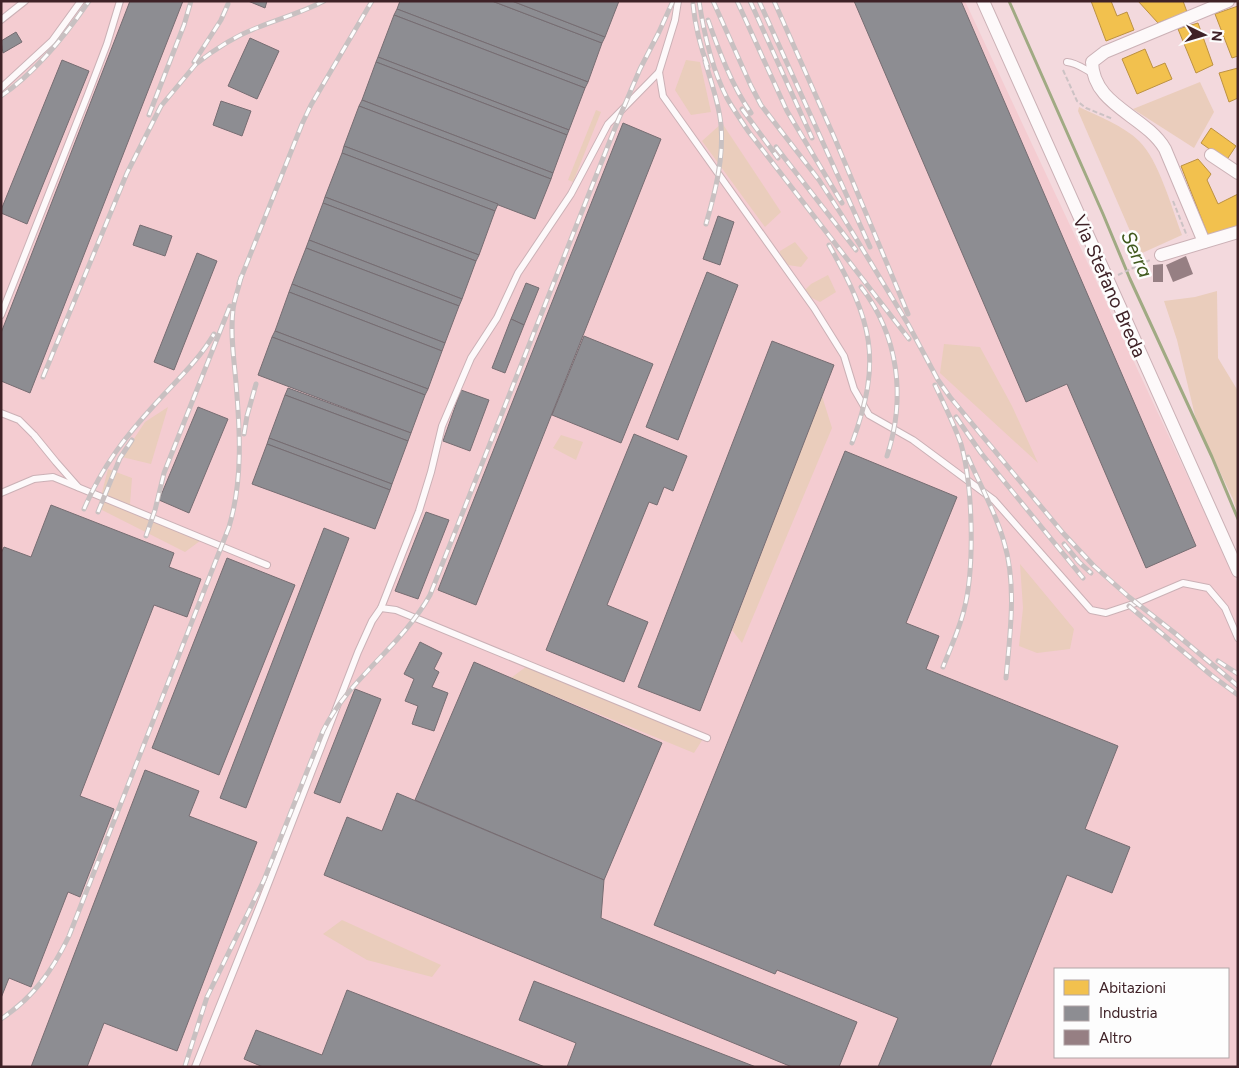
<svg xmlns="http://www.w3.org/2000/svg" width="1239" height="1068" viewBox="0 0 1239 1068" font-family="Figtree,sans-serif">
	<style>
		.built { fill: #f4ccd1; fill-rule: evenodd }
		.green { fill: #eacdbc }
		.homes { fill: #f2c14e; stroke: #bc9142 }
		.industry { fill: #8d8d92; stroke: #766d72 }
		.lines { fill: none; stroke-linecap: round; stroke-linejoin: round }
		.stream { stroke: #a0aa83; stroke-width: 3 }
		.building { fill: #967f83 }
		.lane-casing { stroke: #cbb1b6; stroke-width: 8 }
		.street-casing { stroke: #cbb1b6; stroke-width: 14 }
		.path { stroke: #ccc2c4; stroke-width: 2; stroke-dasharray: 5 2.5; stroke-linecap: butt }
		.lane { stroke: #fdf9fa; stroke-width: 6 }
		.street { stroke: #fdf9fa; stroke-width: 12 }
		.rail-casing { stroke: #c8c0c1; stroke-width: 5 }
		.rail { stroke: #fdfdfd; stroke-width: 3; stroke-dasharray: 9; stroke-linecap: butt }
		.labels { text-anchor: middle; stroke-width: 5; stroke-linejoin: round; paint-order: stroke }
		.street-label { font-size: 19px; fill: #3f2227; stroke: #fdfdfd }
		.water-label { font-size: 20px; font-style: italic; fill: #3f581b; stroke: #fdfdfd }
	</style>
	<rect width="100%" height="100%" fill="#f3d9dd"/>
	<!-- built -->
	<path class="built" d="M 1,1 L 965,1 L 1238,584 L 1238,1067 L 1,1067 ZM 1055,969 L 1228,969 L 1228,1057 L 1055,1057 Z"/>
	<!-- green -->
	<g class="green">
		<path d="M 686,60 L 700,62 L 711,112 L 691,115 L 675,90 Z"/>
		<path d="M 1200,82 L 1214,112 L 1194,148 L 1133,109 Z"/>
		<path d="M 1079,107 C 1098,116 1124,126 1139,141 C 1159,160 1172,209 1182,235 L 1140,254 L 1078,111 Z"/>
		<path d="M 596,110 L 601,112 L 573,182 L 568,180 Z"/>
		<path d="M 722,123 L 781,212 L 765,227 L 702,141 Z"/>
		<path d="M 795,242 L 808,258 L 801,267 L 781,264 L 780,251 Z"/>
		<path d="M 828,275 L 836,292 L 820,302 L 802,293 L 811,284 Z"/>
		<path d="M 1217,291 L 1218,358 L 1238,391 L 1238,515 L 1233,499 L 1197,424 L 1177,340 L 1164,301 L 1195,297 Z"/>
		<path d="M 944,344 L 980,347 L 1012,406 L 1038,463 L 940,373 Z"/>
		<path d="M 822,396 L 832,428 L 742,643 L 732,630 Z"/>
		<path d="M 168,407 L 151,464 L 122,457 L 145,422 Z"/>
		<path d="M 561,435 L 583,442 L 576,460 L 553,448 Z"/>
		<path d="M 108,469 L 132,478 L 130,504 L 204,538 L 185,552 L 98,508 Z"/>
		<path d="M 1020,564 L 1074,629 L 1070,649 L 1037,653 L 1019,646 L 1023,608 Z"/>
		<path d="M 527,666 L 706,734 L 694,753 L 511,678 Z"/>
		<path d="M 342,920 L 441,965 L 432,977 L 367,960 L 323,934 Z"/>
	</g>
	<!-- homes -->
	<g class="homes">
		<path d="M 1091,1 L 1111,1 L 1117,16 L 1127,12 L 1134,30 L 1106,41 Z"/>
		<path d="M 1138,1 L 1183,1 L 1187,12 L 1158,23 Z"/>
		<path d="M 1238,6 L 1238,56 L 1232,58 L 1215,14 Z"/>
		<path d="M 1198,23 L 1213,65 L 1196,73 L 1178,29 Z"/>
		<path d="M 1145,49 L 1153,68 L 1165,63 L 1172,79 L 1137,94 L 1122,59 Z"/>
		<path d="M 1238,68 L 1238,98 L 1229,102 L 1219,73 Z"/>
		<path d="M 1211,128 L 1236,146 L 1226,161 L 1201,143 Z"/>
		<path d="M 1198,159 L 1211,174 L 1207,180 L 1218,204 L 1238,194 L 1238,227 L 1209,238 L 1181,166 Z"/>
	</g>
	<!-- industry -->
	<g class="industry">
		<path d="M 130,1 L 183,1 L 30,393 L 1,381 L 1,333 Z"/>
		<path d="M 248,1 L 267,1 L 265,8 Z"/>
		<path d="M 400,1 L 492,1 L 602,43 L 588,82 L 397,9 Z"/>
		<path d="M 492,1 L 512,1 L 605,37 L 602,43 Z"/>
		<path d="M 512,1 L 619,1 L 605,37 Z"/>
		<path d="M 854,1 L 961,1 L 1196,546 L 1146,568 L 1067,384 L 1026,402 Z"/>
		<path d="M 397,9 L 588,82 L 585,88 L 394,15 Z"/>
		<path d="M 394,15 L 585,88 L 569,130 L 378,57 Z"/>
		<path d="M 16,32 L 22,42 L 3,53 L 1,41 Z"/>
		<path d="M 250,38 L 279,51 L 257,99 L 228,86 Z"/>
		<path d="M 378,57 L 569,130 L 567,135 L 376,62 Z"/>
		<path d="M 62,60 L 89,71 L 27,224 L 1,213 L 1,210 Z"/>
		<path d="M 376,62 L 567,135 L 553,173 L 362,100 Z"/>
		<path d="M 362,100 L 553,173 L 551,179 L 359,106 Z"/>
		<path d="M 221,101 L 251,111 L 242,136 L 213,125 Z"/>
		<path d="M 359,106 L 551,179 L 535,219 L 344,146 Z"/>
		<path d="M 623,123 L 661,139 L 476,605 L 438,590 Z"/>
		<path d="M 344,146 L 498,204 L 495,211 L 342,153 Z"/>
		<path d="M 342,153 L 495,211 L 479,255 L 325,197 Z"/>
		<path d="M 325,197 L 479,255 L 476,261 L 323,203 Z"/>
		<path d="M 323,203 L 476,261 L 462,299 L 309,240 Z"/>
		<path d="M 718,216 L 734,222 L 720,265 L 703,259 Z"/>
		<path d="M 140,225 L 172,236 L 165,256 L 133,245 Z"/>
		<path d="M 309,240 L 462,299 L 459,306 L 306,248 Z"/>
		<path d="M 306,248 L 459,306 L 445,343 L 292,284 Z"/>
		<path d="M 197,253 L 217,261 L 174,370 L 154,362 Z"/>
		<path d="M 707,272 L 738,285 L 678,440 L 646,427 Z"/>
		<path d="M 526,283 L 539,288 L 524,325 L 511,319 Z"/>
		<path d="M 292,284 L 445,343 L 442,351 L 289,292 Z"/>
		<path d="M 289,292 L 442,351 L 428,389 L 275,331 Z"/>
		<path d="M 511,319 L 524,325 L 505,373 L 492,368 Z"/>
		<path d="M 275,331 L 428,389 L 425,395 L 272,337 Z"/>
		<path d="M 584,336 L 653,364 L 621,443 L 552,415 Z"/>
		<path d="M 272,337 L 425,395 L 411,433 L 258,375 Z"/>
		<path d="M 772,341 L 834,365 L 700,711 L 638,687 Z"/>
		<path d="M 288,388 L 411,433 L 408,441 L 285,395 Z"/>
		<path d="M 461,390 L 489,400 L 470,451 L 443,441 Z"/>
		<path d="M 285,395 L 408,441 L 392,484 L 269,438 Z"/>
		<path d="M 198,407 L 228,419 L 189,513 L 159,500 Z"/>
		<path d="M 634,434 L 687,456 L 673,491 L 664,487 L 657,505 L 649,502 L 607,605 L 648,622 L 624,682 L 546,650 Z"/>
		<path d="M 269,438 L 392,484 L 390,490 L 267,444 Z"/>
		<path d="M 267,444 L 390,490 L 375,529 L 252,484 Z"/>
		<path d="M 845,451 L 957,497 L 906,623 L 939,636 L 926,669 L 1118,746 L 1085,829 L 1130,847 L 1112,893 L 1067,875 L 990,1067 L 878,1067 L 898,1018 L 777,970 L 775,974 L 654,925 Z"/>
		<path d="M 51,505 L 174,553 L 169,567 L 201,579 L 187,617 L 154,605 L 80,796 L 114,809 L 80,897 L 68,892 L 31,987 L 9,978 L 1,998 L 1,553 L 4,547 L 31,557 Z"/>
		<path d="M 426,512 L 449,520 L 418,599 L 395,591 Z"/>
		<path d="M 324,528 L 349,538 L 246,808 L 220,798 Z"/>
		<path d="M 227,558 L 295,585 L 219,775 L 152,748 Z"/>
		<path d="M 420,642 L 442,653 L 434,669 L 439,672 L 432,687 L 448,693 L 434,731 L 412,724 L 418,706 L 405,701 L 414,679 L 404,674 Z"/>
		<path d="M 474,662 L 662,743 L 604,880 L 415,800 Z"/>
		<path d="M 355,689 L 381,699 L 340,803 L 314,793 Z"/>
		<path d="M 145,770 L 199,791 L 189,816 L 257,842 L 177,1051 L 104,1023 L 87,1067 L 31,1067 Z"/>
		<path d="M 397,793 L 604,880 L 601,918 L 857,1022 L 839,1067 L 792,1067 L 324,875 L 347,817 L 382,831 Z"/>
		<path d="M 534,981 L 756,1067 L 567,1067 L 576,1043 L 519,1020 Z"/>
		<path d="M 347,990 L 545,1067 L 263,1067 L 244,1059 L 256,1030 L 322,1055 Z"/>
	</g>
	<g class="lines">
		<!-- stream -->
		<path class="stream" d="M 1009,1 L 1103,214 L 1130,279 L 1212,457 L 1238,519"/>
	</g>
	<!-- building -->
	<g class="building">
		<path d="M 1186,256 L 1193,274 L 1173,282 L 1166,265 Z"/>
		<path d="M 1163,264 L 1163,282 L 1153,282 L 1153,265 Z"/>
	</g>
	<g class="lines">
		<!-- lane casing -->
		<g class="lane-casing">
			<g id="lane">
				<path d="M 678,1 L 675,20 L 659,72 L 663,96 L 814,308 L 844,356 L 854,389 L 869,415 L 913,440 L 994,500 L 1091,610 L 1106,613 L 1136,603 L 1183,583 L 1208,588 L 1225,608 L 1238,638"/>
				<path d="M 1,20 L 25,1"/>
				<path d="M 1067,62 C 1077,63 1084,69 1092,73"/>
				<path d="M 1,88 L 52,41 L 81,1"/>
				<path d="M 1,315 L 88,94 L 107,44 L 120,1"/>
				<path d="M 1,413 L 19,420 L 34,435 L 56,462 L 78,487"/>
				<path d="M 1,493 L 34,479 L 53,477 L 267,565"/>
				<path d="M 381,608 L 419,511 L 431,472 L 442,426 L 471,358 L 497,318 L 518,273 L 571,194 L 608,124 L 659,72"/>
				<path d="M 195,1067 L 262,900 L 358,652 L 372,621 L 381,608 L 396,610 L 707,738"/>
			</g>
		</g>
		<!-- street casing -->
		<g class="street-casing">
			<g id="street">
				<path d="M 983,1 L 1238,571"/>
				<path d="M 1211,155 L 1238,173"/>
				<path d="M 1204,242 L 1165,149 C 1145,115 1093,106 1092,62 L 1105,52 L 1228,1"/>
				<path d="M 1161,255 L 1238,232"/>
			</g>
		</g>
		<!-- path -->
		<g class="path">
			<path d="M 1063,70 L 1077,101 L 1086,108 L 1113,119"/>
			<path d="M 1173,201 L 1187,236"/>
			<path d="M 1118,275 L 1150,260"/>
		</g>
		<!-- lane -->
		<use href="#lane" class="lane"/>
		<!-- street -->
		<use href="#street" class="street"/>
		<!-- rail casing -->
		<g class="rail-casing">
			<g id="rail">
				<path d="M 699,1 C 704,34 712,69 727,98 C 733,109 741,120 748,131 L 909,339"/>
				<path d="M 713,1 L 751,86 L 761,105 L 819,180 L 843,217 L 908,324 L 938,380 L 950,397 L 1063,533 L 1094,566 L 1129,597 L 1176,634 L 1238,686"/>
				<path d="M 737,1 L 787,111 L 842,203"/>
				<path d="M 750,1 L 812,138"/>
				<path d="M 759,1 L 870,247"/>
				<path d="M 774,1 L 835,139 L 908,314"/>
				<path d="M 693,4 C 695,25 700,46 708,67"/>
				<path d="M 708,20 C 719,51 732,86 751,113"/>
				<path d="M 705,61 C 711,82 719,103 721,125 C 724,158 715,193 706,224"/>
				<path d="M 194,62 L 221,20 L 228,4"/>
				<path d="M 1,96 C 36,72 65,36 89,1"/>
				<path d="M 742,109 L 778,158"/>
				<path d="M 149,115 L 184,25 L 191,1"/>
				<path d="M 776,147 L 856,250"/>
				<path d="M 829,245 C 872,321 883,359 852,443"/>
				<path d="M 239,283 L 302,124 L 311,105 L 372,1"/>
				<path d="M 861,287 C 899,336 906,398 887,456"/>
				<path d="M 43,377 L 127,173 L 161,106 L 196,64 C 215,49 237,35 259,27 C 281,18 303,12 324,1"/>
				<path d="M 935,385 C 944,404 954,424 961,444 C 973,486 975,568 964,610 C 959,630 950,649 943,667"/>
				<path d="M 956,417 L 981,453 L 1083,578"/>
				<path d="M 244,434 L 247,416 L 256,384"/>
				<path d="M 968,457 C 980,485 996,513 1004,542 C 1017,585 1010,634 1006,678"/>
				<path d="M 84,509 C 103,465 125,437 157,402 C 177,380 199,360 214,334"/>
				<path d="M 98,512 L 120,458 L 132,440"/>
				<path d="M 146,536 L 155,510 L 164,473 L 230,306"/>
				<path d="M 1064,544 L 1079,562 L 1091,573"/>
				<path d="M 1129,606 L 1211,675 L 1238,695"/>
				<path d="M 1218,661 L 1238,674"/>
				<path d="M 1,1019 C 34,997 52,971 69,936 L 229,527 C 243,480 240,431 236,383 C 234,359 230,334 233,310 C 234,299 239,288 241,277"/>
				<path d="M 185,1066 L 207,997 L 264,880 L 323,731 C 349,678 401,647 430,595 L 617,123 L 640,69 L 659,32 L 673,1"/>
			</g>
		</g>
		<!-- rail -->
		<use href="#rail" class="rail"/>
	</g>
	<g class="labels">
		<!-- street labels -->
		<g class="street-label">
			<text transform="translate(1110 286) rotate(66)" y="7">Via Stefano Breda</text>
		</g>
		<!-- water labels -->
		<g class="water-label">
			<text transform="translate(1137 254) rotate(66)" y="7">Serra</text>
		</g>
	</g>
	<!-- border -->
	<rect width="1239" height="1068" fill="none" stroke="#3f2227" stroke-width="5"/>
	<!-- legend -->
	<rect x="1054" y="968" width="175" height="90" fill="#fdfdfd" stroke="#b1a5a7"/>
	<rect x="1064" y="980" width="25" height="15" fill="#f2c14e" stroke="#b1a5a7"/>
	<text x="1099" y="993" font-size="15" fill="#3f2227">Abitazioni</text>
	<rect x="1064" y="1006" width="25" height="15" fill="#8d8d92" stroke="#b1a5a7"/>
	<text x="1099" y="1018" font-size="15" fill="#3f2227">Industria</text>
	<rect x="1064" y="1030" width="25" height="15" fill="#967f83" stroke="#b1a5a7"/>
	<text x="1099" y="1043" font-size="15" fill="#3f2227">Altro</text>
	<!-- north arrow -->
	<g transform="translate(1204 35) rotate(95)" stroke="#fdfdfd" stroke-width="4" paint-order="stroke">
	<path d="M0-4L9 19L0 12L-9 19Z" fill="#3f2227"/>
	<text y="-8" font-size="14" font-weight="bold" text-anchor="middle" fill="#3f2227">N</text>
	</g>
</svg>
